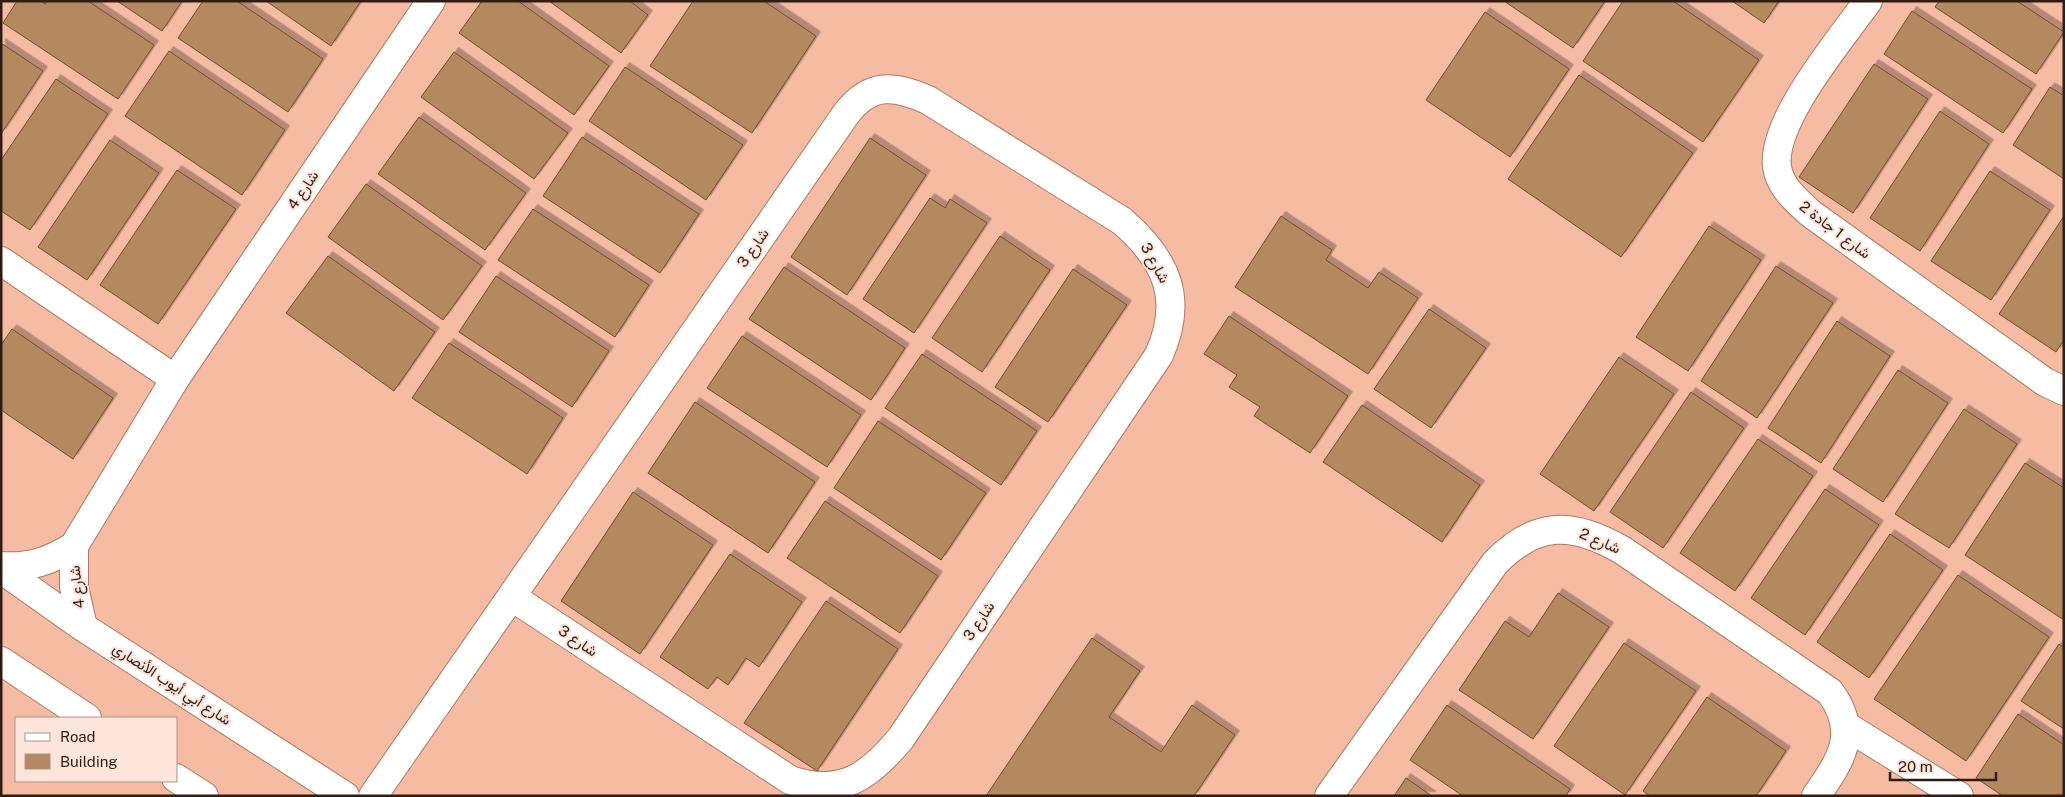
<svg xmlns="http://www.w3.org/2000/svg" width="2065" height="797" viewBox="0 0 2065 797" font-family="'Public Sans',Vazirmatn,sans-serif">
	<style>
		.building { fill: #b48961; stroke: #724b24; filter: url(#shadow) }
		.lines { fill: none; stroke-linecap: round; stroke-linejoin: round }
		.street-casing { stroke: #ae7861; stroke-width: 30 }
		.secondary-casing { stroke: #ae7861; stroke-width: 30 }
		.street { stroke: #fff; stroke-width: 28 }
		.secondary { stroke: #fff; stroke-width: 28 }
		.labels { text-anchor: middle; stroke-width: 4; stroke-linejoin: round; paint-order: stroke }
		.street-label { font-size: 15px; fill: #311c13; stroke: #fee5db }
	</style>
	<defs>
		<filter id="shadow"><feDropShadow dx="4.5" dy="-4.5" stdDeviation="0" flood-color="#0004"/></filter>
	</defs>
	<rect width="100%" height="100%" fill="#f6bba3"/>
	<!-- building -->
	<g class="building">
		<path d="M 17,1 L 41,1 L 45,4 L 47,1 L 88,1 L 154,45 L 118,99 L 3,23 Z"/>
		<path d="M 117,1 L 182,1 L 162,31 Z"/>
		<path d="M 203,1 L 237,1 L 323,59 L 288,112 L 178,38 Z"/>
		<path d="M 266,1 L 361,1 L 331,46 Z"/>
		<path d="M 482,1 L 518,1 L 609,66 L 574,115 L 459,33 Z"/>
		<path d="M 549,1 L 630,1 L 648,15 L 621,53 Z"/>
		<path d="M 693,1 L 764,1 L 816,36 L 752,133 L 650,66 Z"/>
		<path d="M 1504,1 L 1605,1 L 1573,48 Z"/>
		<path d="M 1623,1 L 1673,1 L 1759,60 L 1703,142 L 1583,61 Z"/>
		<path d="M 1732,1 L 1779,1 L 1764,23 Z"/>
		<path d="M 1939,1 L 2017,1 L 2064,32 L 2036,74 L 1935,7 Z"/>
		<path d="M 1912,11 L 2032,89 L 2003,133 L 1884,54 Z"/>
		<path d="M 1485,12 L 1569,69 L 1510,157 L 1426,100 Z"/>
		<path d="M 1,43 L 43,71 L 1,134 Z"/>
		<path d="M 169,51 L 285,130 L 242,195 L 125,116 Z"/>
		<path d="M 454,52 L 568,133 L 534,179 L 421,97 Z"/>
		<path d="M 1874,64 L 1928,99 L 1853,213 L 1799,177 Z"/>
		<path d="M 625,67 L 743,145 L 706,200 L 589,121 Z"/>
		<path d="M 1579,75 L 1693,153 L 1621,257 L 1508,179 Z"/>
		<path d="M 56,79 L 108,114 L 30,230 L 1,211 L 1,160 Z"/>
		<path d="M 2050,87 L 2064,96 L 2064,179 L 2013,145 Z"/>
		<path d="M 1940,111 L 1989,144 L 1920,251 L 1870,218 Z"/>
		<path d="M 419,117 L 526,193 L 485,250 L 378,174 Z"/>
		<path d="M 582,137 L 699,214 L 660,273 L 543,196 Z"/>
		<path d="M 870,138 L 926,175 L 847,295 L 791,257 Z"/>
		<path d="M 110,140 L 159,173 L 87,280 L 38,247 Z"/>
		<path d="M 177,170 L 236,209 L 158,324 L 100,285 Z"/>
		<path d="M 1990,171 L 2050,210 L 1991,300 L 1931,261 Z"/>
		<path d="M 366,184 L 482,266 L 443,320 L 328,237 Z"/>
		<path d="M 930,198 L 945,208 L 950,199 L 987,223 L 914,333 L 863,299 Z"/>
		<path d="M 533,209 L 649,285 L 615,337 L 498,260 Z"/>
		<path d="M 1281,216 L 1332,250 L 1326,260 L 1368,288 L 1379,272 L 1418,298 L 1368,374 L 1235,287 Z"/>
		<path d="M 2064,216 L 2064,340 L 2056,352 L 1999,314 Z"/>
		<path d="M 1709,226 L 1761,260 L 1688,371 L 1636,337 Z"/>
		<path d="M 1000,236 L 1050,270 L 982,372 L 932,338 Z"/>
		<path d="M 328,256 L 435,332 L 394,391 L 286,313 Z"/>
		<path d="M 1776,266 L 1833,303 L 1757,418 L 1701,381 Z"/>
		<path d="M 784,267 L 905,348 L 871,400 L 749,319 Z"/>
		<path d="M 1073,269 L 1127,305 L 1048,422 L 995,387 Z"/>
		<path d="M 496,276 L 609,351 L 572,407 L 459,332 Z"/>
		<path d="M 1429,309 L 1486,348 L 1431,428 L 1374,389 Z"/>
		<path d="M 1229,316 L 1348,396 L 1310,453 L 1254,416 L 1260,407 L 1229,387 L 1237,375 L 1204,354 Z"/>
		<path d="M 1837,321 L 1890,356 L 1821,463 L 1768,428 Z"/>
		<path d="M 12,329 L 113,398 L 73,459 L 1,410 L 1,345 Z"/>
		<path d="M 742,336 L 861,415 L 827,467 L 707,388 Z"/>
		<path d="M 449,343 L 563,418 L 527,474 L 412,398 Z"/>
		<path d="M 922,354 L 1037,431 L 1001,485 L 885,408 Z"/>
		<path d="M 1619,357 L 1674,394 L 1594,511 L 1540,474 Z"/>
		<path d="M 1898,370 L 1948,403 L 1883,502 L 1833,469 Z"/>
		<path d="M 1691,392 L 1744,428 L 1663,548 L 1610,512 Z"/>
		<path d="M 695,402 L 815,482 L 768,553 L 648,473 Z"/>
		<path d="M 1362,405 L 1480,485 L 1442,542 L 1323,462 Z"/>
		<path d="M 1964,409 L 2017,444 L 1949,548 L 1895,514 Z"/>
		<path d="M 878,421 L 986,493 L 941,560 L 834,488 Z"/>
		<path d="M 1758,439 L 1813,476 L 1735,591 L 1680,553 Z"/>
		<path d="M 2025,463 L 2064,488 L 2064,620 L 1965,555 Z"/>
		<path d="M 1825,489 L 1879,525 L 1805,635 L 1751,598 Z"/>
		<path d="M 633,492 L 713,545 L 640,654 L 561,601 Z"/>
		<path d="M 825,501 L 938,576 L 900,633 L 787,558 Z"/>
		<path d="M 1890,534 L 1943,570 L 1869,678 L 1817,642 Z"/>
		<path d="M 730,554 L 802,602 L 759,667 L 746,658 L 728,685 L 717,677 L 708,689 L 660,657 Z"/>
		<path d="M 1958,575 L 2049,637 L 1966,761 L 1874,699 Z"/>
		<path d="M 1558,593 L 1609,627 L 1533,739 L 1459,690 L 1505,621 L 1529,637 Z"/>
		<path d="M 826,601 L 898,649 L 817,771 L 744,723 Z"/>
		<path d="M 1092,638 L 1140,671 L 1109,717 L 1161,752 L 1192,705 L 1235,735 L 1194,796 L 986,796 Z"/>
		<path d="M 1624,643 L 1696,691 L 1625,795 L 1554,746 Z"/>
		<path d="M 2059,644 L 2064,648 L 2064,729 L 2021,701 Z"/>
		<path d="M 1707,697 L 1786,751 L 1756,796 L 1650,796 L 1643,791 Z"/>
		<path d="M 1447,705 L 1570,789 L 1566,796 L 1463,796 L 1410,760 Z"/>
		<path d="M 2018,714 L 2064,745 L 2064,796 L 2003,796 L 1976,778 Z"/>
		<path d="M 1406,778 L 1432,796 L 1394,796 Z"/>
	</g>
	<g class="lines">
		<!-- street casing -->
		<g class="street-casing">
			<g id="street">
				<path d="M 1868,1 C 1841,39 1771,121 1777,167 C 1780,187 1796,200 1810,213 L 2045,382 L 2064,391"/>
				<path d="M 1,261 L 175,379"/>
				<path d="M 74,546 L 74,587 L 83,627"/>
				<path d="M 1,566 C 30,568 50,561 74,546 L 175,379 L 431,1"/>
				<path d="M 1846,726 L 1959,796"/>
				<path d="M 373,796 L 846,114 C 870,82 895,85 928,100 L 1122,221 C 1167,260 1184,299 1159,355 L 901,738 C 869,777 841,797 790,780 L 512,597"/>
				<path d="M 1329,796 L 1495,563 C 1536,521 1572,521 1622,550 L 1830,692 C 1860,733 1841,760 1816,796"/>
			</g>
		</g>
		<!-- secondary casing -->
		<g class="secondary-casing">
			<g id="secondary">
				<path d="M 1,569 L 83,627 L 345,796"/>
				<path d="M 1,661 L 87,718"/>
				<path d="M 176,778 L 204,796"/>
			</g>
		</g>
		<!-- street -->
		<use href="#street" class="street"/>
		<!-- secondary -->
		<use href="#secondary" class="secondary"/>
	</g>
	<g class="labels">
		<!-- street labels -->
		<g class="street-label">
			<text transform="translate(303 190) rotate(-56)" y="5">شارع 4</text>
			<text transform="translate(1835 230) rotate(37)" y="5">شارع 1 جادة 2</text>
			<text transform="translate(753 248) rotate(-55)" y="5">شارع 3</text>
			<text transform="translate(1155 263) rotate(61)" y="5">شارع 3</text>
			<text transform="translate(1600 541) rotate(23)" y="5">شارع 2</text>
			<text transform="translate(77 587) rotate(-97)" y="5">شارع 4</text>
			<text transform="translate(979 621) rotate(-56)" y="5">شارع 3</text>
			<text transform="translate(578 641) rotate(34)" y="5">شارع 3</text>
			<text transform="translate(172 684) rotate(33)" y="5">شارع أبي أيوب الأنصاري</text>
		</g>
	</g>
	<!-- border -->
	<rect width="2065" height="797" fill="none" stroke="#311c13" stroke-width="5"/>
	<!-- legend -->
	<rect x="15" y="717" width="162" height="65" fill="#fee5db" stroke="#ac958b"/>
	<rect x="25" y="733" width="25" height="8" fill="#ffffff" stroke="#ac958b"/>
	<text x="60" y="742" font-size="15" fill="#311c13">Road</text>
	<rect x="25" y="754" width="25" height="15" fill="#b48961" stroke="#ac958b"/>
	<text x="60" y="767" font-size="15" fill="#311c13">Building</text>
	<!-- scale -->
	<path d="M1890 772v8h106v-8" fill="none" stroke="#311c13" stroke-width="2.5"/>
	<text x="1898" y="772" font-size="15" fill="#311c13" stroke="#fee5db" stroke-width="4" paint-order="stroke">20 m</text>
</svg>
